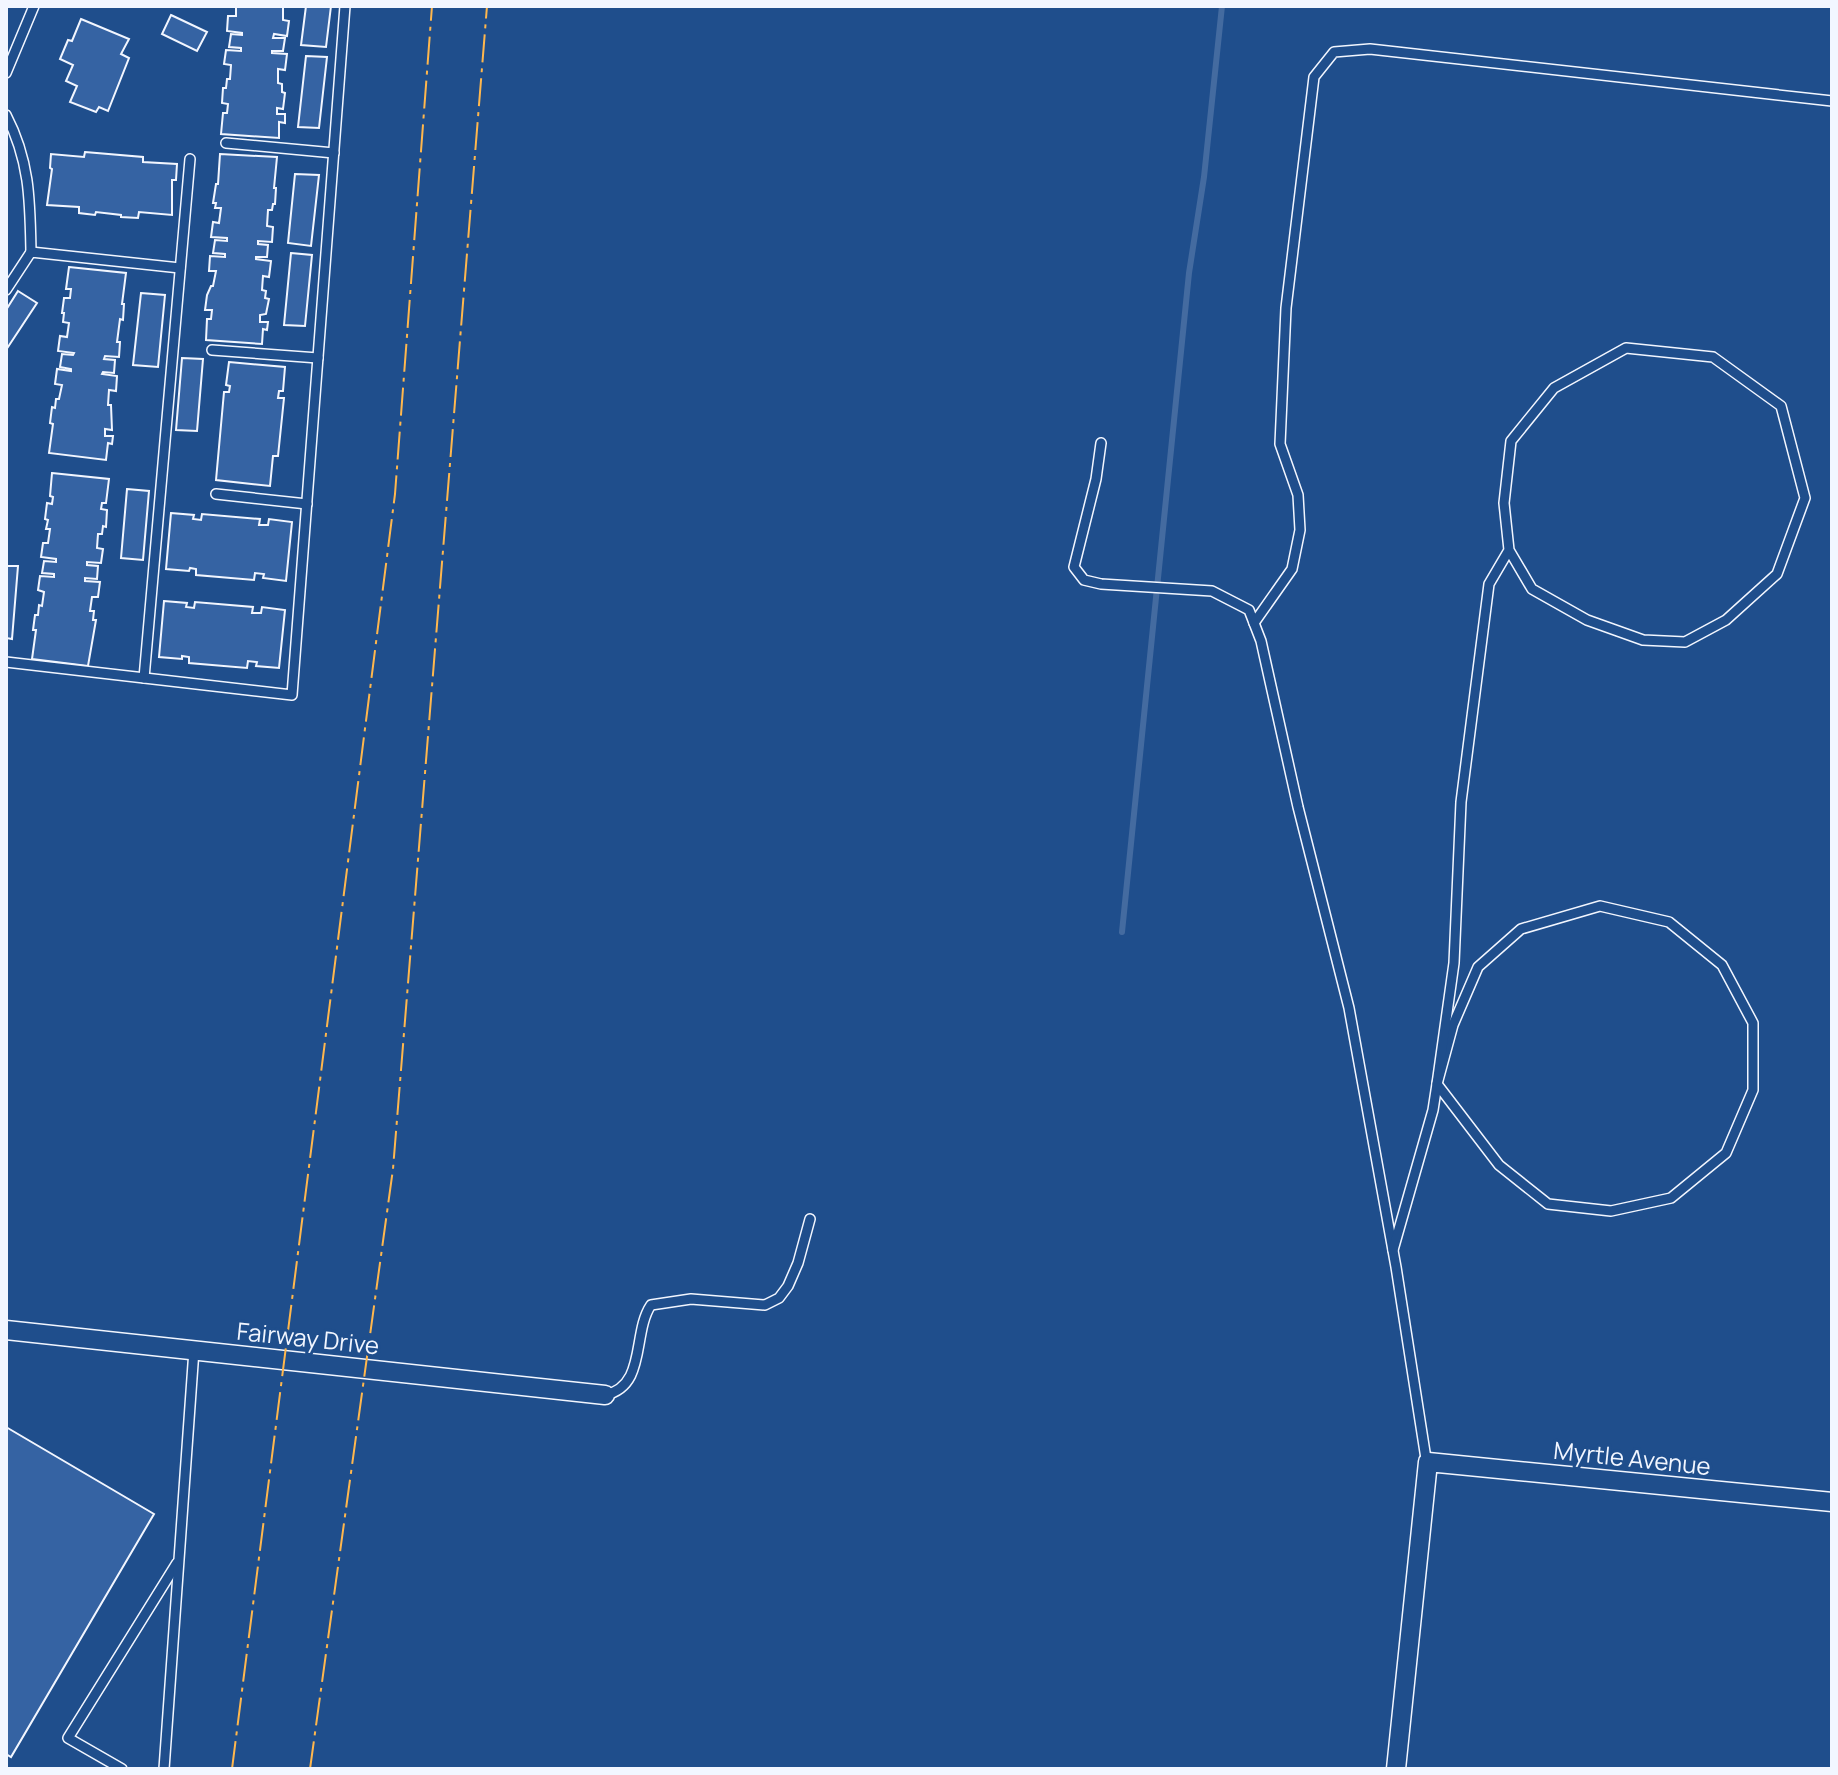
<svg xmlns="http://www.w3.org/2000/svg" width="1838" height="1775" viewBox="0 0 1838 1775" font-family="Manrope,sans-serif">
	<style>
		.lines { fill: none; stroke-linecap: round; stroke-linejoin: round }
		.stream { stroke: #446ba0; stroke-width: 6 }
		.building { fill: #3563a3; stroke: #f2f6ff; stroke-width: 2 }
		.service-casing { stroke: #f2f6ff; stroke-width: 12 }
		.minor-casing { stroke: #f2f6ff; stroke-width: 21 }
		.service { stroke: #1f4e8c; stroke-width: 9 }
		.minor { stroke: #1f4e8c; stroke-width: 18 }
		.power { stroke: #ffb74d; stroke-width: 2; stroke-dasharray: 28 6 4 6; stroke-linecap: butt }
		.labels { text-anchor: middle; stroke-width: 6; stroke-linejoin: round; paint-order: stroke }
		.street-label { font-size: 24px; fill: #f2f6ff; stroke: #1f4e8c }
	</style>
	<rect width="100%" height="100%" fill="#1f4e8c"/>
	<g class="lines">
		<!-- stream -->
		<path class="stream" d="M 1122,932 L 1189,273 L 1204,177 L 1222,6"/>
	</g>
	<!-- building -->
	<g class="building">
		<path d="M 236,6 L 283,6 L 283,20 L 289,21 L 287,36 L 274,34 L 273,38 L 285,38 L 283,51 L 272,51 L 272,53 L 287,54 L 285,70 L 278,69 L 278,83 L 282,84 L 282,92 L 285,93 L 283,109 L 277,108 L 277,114 L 285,114 L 285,123 L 279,122 L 279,138 L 221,134 L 223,113 L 227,113 L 228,104 L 222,103 L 223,88 L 226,88 L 227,79 L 230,79 L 231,65 L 224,64 L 226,50 L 241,51 L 241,48 L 229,47 L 231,34 L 242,35 L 242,33 L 227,31 L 228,16 L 236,16 Z"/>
		<path d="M 306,6 L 331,6 L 326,47 L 301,45 Z"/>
		<path d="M 171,15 L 207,32 L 197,51 L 162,34 Z"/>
		<path d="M 81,19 L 129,39 L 121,54 L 129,58 L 108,111 L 99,107 L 96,112 L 70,102 L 77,86 L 66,81 L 73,65 L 60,59 L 68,40 L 72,41 Z"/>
		<path d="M 306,56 L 327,57 L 319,128 L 298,127 Z"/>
		<path d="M 85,152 L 143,157 L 143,162 L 177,164 L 176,180 L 172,180 L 172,215 L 139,212 L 138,218 L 121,217 L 121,215 L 96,212 L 95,215 L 79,213 L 79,207 L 47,205 L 52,169 L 50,168 L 51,154 L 84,157 Z"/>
		<path d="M 220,154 L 277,157 L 274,188 L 276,188 L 275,204 L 273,204 L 272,210 L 268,210 L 267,226 L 273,227 L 272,242 L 258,241 L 258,244 L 268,245 L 267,257 L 256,257 L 256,259 L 271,261 L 269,277 L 263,276 L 262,290 L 266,291 L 265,298 L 269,299 L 266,314 L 260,315 L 260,322 L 268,322 L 267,330 L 263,329 L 262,344 L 206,340 L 207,319 L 211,319 L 212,310 L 205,310 L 207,295 L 211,286 L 213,286 L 216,271 L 209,271 L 210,256 L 225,257 L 225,254 L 213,253 L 215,240 L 227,241 L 227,238 L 211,237 L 213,222 L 219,223 L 221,208 L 215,208 L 216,203 L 213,203 L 216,184 L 218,184 Z"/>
		<path d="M 295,174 L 319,175 L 311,246 L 288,243 Z"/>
		<path d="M 291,253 L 312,255 L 305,326 L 284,325 Z"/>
		<path d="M 69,267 L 126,273 L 122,304 L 124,304 L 123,320 L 120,319 L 117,342 L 120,342 L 119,357 L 105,356 L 104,359 L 115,360 L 114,373 L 103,372 L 102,374 L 117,376 L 116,391 L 109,390 L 108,405 L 111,405 L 112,430 L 105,429 L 105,436 L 113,436 L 112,444 L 108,443 L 106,460 L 49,453 L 53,424 L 50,423 L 52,407 L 55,408 L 56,399 L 59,399 L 62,385 L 55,384 L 57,369 L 71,371 L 71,369 L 60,367 L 62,354 L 73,355 L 74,353 L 58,351 L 60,336 L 67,337 L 69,323 L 63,322 L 64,313 L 62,313 L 64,298 L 70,298 L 71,289 L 66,289 Z"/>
		<path d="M 18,291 L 37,303 L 6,350 L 6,310 Z"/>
		<path d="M 141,293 L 165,295 L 158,367 L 133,365 Z"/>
		<path d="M 182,358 L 203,359 L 197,431 L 176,430 Z"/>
		<path d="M 229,362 L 285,367 L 283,391 L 279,391 L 278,398 L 284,398 L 278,456 L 273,456 L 270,486 L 216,480 L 224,392 L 229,392 L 230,386 L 226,385 Z"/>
		<path d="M 52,473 L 109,479 L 106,503 L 102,503 L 101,509 L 107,510 L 106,527 L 103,526 L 102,534 L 98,534 L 97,548 L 103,549 L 101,563 L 87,562 L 87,565 L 98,566 L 97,579 L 85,578 L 85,581 L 100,582 L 98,597 L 92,597 L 90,611 L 94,611 L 93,620 L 96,620 L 88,666 L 32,659 L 36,630 L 33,630 L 35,615 L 38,615 L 39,605 L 42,606 L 44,592 L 38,590 L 40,576 L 54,577 L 54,574 L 42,573 L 44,561 L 56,562 L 56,559 L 41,557 L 43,543 L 48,543 L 50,529 L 46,529 L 48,520 L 45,519 L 47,503 L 52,504 L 53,497 L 50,496 Z"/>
		<path d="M 127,489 L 149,491 L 143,560 L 121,558 Z"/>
		<path d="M 171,513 L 194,515 L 193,519 L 201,520 L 202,514 L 260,519 L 259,525 L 268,525 L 269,519 L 292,522 L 286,581 L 263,578 L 264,574 L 255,573 L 254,580 L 196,575 L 196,569 L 190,568 L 189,571 L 166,569 Z"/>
		<path d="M 6,566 L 18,566 L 12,639 L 6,638 Z"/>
		<path d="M 164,601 L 187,603 L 186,607 L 194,608 L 195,602 L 253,607 L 252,613 L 261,613 L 262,607 L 285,610 L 279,668 L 256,666 L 257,662 L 248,661 L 247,668 L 189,663 L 189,657 L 182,656 L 182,659 L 159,657 Z"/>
		<path d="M 6,1427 L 154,1514 L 11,1757 L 6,1754 Z"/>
	</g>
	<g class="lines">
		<!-- service casing -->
		<g class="service-casing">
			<g id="service">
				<path d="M 6,73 L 34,6"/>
				<path d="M 6,115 C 30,161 30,201 31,252"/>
				<path d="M 226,143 L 334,153"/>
				<path d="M 6,290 L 31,252 L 180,268"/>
				<path d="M 212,350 L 318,358"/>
				<path d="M 1101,443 L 1096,479 L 1074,567 L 1084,580 L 1101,584 L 1212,591 L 1249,610 L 1261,641 L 1298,807 L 1349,1008 L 1396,1267 L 1427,1465"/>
				<path d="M 216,494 L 307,504"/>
				<path d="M 1254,623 L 1292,569 L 1300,530 L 1298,495 L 1280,444 L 1286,308 L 1314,77 L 1334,52 L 1370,49 L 1832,101"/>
				<path d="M 6,662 L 292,695 L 345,6"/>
				<path d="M 144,678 L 190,159"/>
				<path d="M 1600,906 L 1669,922 L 1722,965 L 1753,1023 L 1753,1090 L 1726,1153 L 1671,1198 L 1611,1211 L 1548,1204 L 1499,1165 L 1437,1084 L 1453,1025 L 1478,967 L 1521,929 Z"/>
				<path d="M 1393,1250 L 1433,1110 L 1437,1084 L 1454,963 L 1461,802 L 1489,584 L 1509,550 L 1504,503 L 1511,441 L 1554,388 L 1626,348 L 1713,357 L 1781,406 L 1805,498 L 1777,574 L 1726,620 L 1685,642 L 1643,640 L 1587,620 L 1532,589 L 1509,550"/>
				<path d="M 605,1395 C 647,1386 632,1333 651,1305 L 691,1299 L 765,1305 L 779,1298 L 788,1286 L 798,1263 L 810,1219"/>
				<path d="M 122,1769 L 68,1738 L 177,1563"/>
				<path d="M 164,1769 L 194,1350"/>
			</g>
		</g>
		<!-- minor casing -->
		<g class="minor-casing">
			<g id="minor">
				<path d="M 6,1330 L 605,1395"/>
				<path d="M 1396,1769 L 1428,1462 L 1832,1502"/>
			</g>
		</g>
		<!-- service -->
		<use href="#service" class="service"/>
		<!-- minor -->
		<use href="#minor" class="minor"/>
		<!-- power -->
		<g class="power">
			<path d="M 232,1769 L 395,494 L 432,6"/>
			<path d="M 310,1769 L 393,1169 L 487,6"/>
		</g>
	</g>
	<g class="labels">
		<!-- street labels -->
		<g class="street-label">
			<text transform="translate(308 1339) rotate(6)" y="8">Fairway Drive</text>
			<text transform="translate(1632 1459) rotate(6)" y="8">Myrtle Avenue</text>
		</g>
	</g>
	<!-- border -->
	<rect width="1838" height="1775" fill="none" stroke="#f2f6ff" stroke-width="16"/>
</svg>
